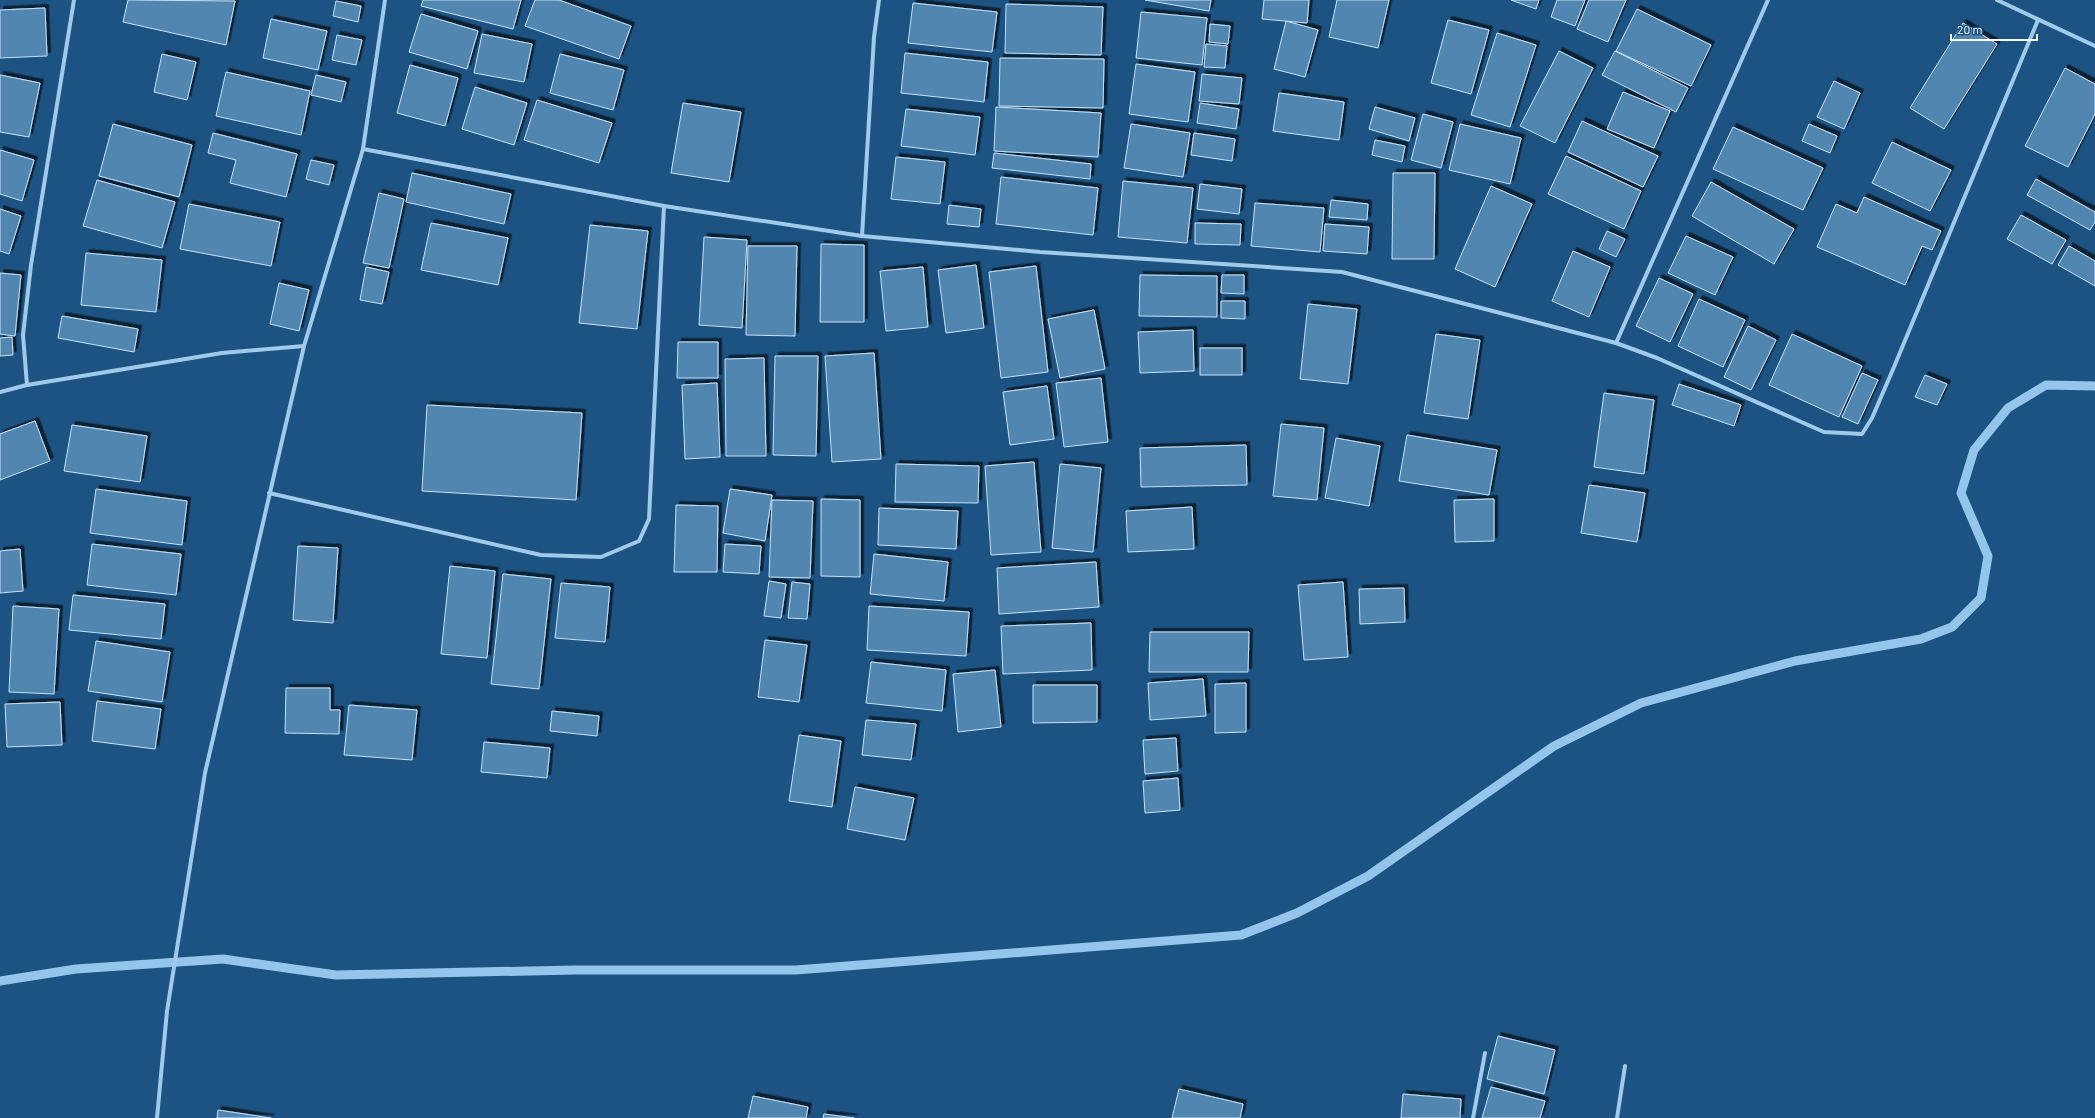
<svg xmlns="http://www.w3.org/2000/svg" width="2095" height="1118" viewBox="0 0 2095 1118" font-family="Barlow,sans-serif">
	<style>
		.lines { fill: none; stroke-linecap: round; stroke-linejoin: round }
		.stream { stroke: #94c6ec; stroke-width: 9 }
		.building { fill: #5186b1; stroke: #c6e2f7; filter: url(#shadow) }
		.street { stroke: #a1caea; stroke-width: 4 }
	</style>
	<defs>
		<filter id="shadow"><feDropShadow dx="3.5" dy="-3.5" stdDeviation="0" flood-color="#0009"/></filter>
	</defs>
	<rect width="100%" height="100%" fill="#1c5382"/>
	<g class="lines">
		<!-- stream -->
		<path class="stream" d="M 0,981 L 76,969 L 223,959 L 336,975 L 575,970 L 796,970 L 1241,935 L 1297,913 L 1368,876 L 1554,746 L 1641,703 L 1795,661 L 1921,639 L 1952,627 L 1981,598 L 1988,556 L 1961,493 L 1974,450 L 2008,408 L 2046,385 L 2095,386"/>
	</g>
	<!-- building -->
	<g class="building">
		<path d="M 128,0 L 235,1 L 226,45 L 123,22 Z"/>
		<path d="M 423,0 L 521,0 L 513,29 L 421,6 Z"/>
		<path d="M 535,0 L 559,0 L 631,26 L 619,59 L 525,26 Z"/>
		<path d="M 1145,0 L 1211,0 L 1209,11 Z"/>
		<path d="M 1264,0 L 1309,0 L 1307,23 L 1262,19 Z"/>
		<path d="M 1337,0 L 1389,0 L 1378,48 L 1329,37 Z"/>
		<path d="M 1511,0 L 1539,0 L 1536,9 Z"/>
		<path d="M 1557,0 L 1585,0 L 1575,26 L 1551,17 Z"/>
		<path d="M 1589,0 L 1626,0 L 1608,42 L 1577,29 Z"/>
		<path d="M 336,1 L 361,6 L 358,22 L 333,16 Z"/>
		<path d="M 913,3 L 997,12 L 992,52 L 908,43 Z"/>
		<path d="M 1006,4 L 1103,7 L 1101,55 L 1005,53 Z"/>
		<path d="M 45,8 L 47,56 L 0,58 L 0,10 Z"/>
		<path d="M 1637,9 L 1711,45 L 1691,86 L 1616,51 Z"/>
		<path d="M 1141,12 L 1207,18 L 1202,65 L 1136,58 Z"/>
		<path d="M 421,14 L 478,31 L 467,69 L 409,52 Z"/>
		<path d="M 271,19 L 327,31 L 318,70 L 263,58 Z"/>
		<path d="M 1448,20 L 1489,30 L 1471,94 L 1431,83 Z"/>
		<path d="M 1286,21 L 1318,30 L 1305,77 L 1274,69 Z"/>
		<path d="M 1963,23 L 1997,44 L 1944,129 L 1910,108 Z"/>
		<path d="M 1210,24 L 1230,26 L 1228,44 L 1209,42 Z"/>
		<path d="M 1497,33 L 1536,45 L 1510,127 L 1471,115 Z"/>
		<path d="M 482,34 L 532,44 L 524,82 L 474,73 Z"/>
		<path d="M 337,35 L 362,40 L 356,65 L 332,60 Z"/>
		<path d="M 1206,44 L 1227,46 L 1225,68 L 1204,67 Z"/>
		<path d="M 1559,51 L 1593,68 L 1555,143 L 1520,126 Z"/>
		<path d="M 1615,51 L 1688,88 L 1676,112 L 1602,75 Z"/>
		<path d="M 905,53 L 988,62 L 984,102 L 901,93 Z"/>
		<path d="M 162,54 L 196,62 L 187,100 L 154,92 Z"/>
		<path d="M 560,54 L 624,70 L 613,110 L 550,93 Z"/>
		<path d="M 1000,58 L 1104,59 L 1103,108 L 999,106 Z"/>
		<path d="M 1136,64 L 1195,72 L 1188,122 L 1129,114 Z"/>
		<path d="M 410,65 L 458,78 L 445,126 L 397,113 Z"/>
		<path d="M 2065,68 L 2095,84 L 2095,114 L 2068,167 L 2025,146 Z"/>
		<path d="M 226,72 L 310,91 L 301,135 L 216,116 Z"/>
		<path d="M 1202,74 L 1242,78 L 1239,104 L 1199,101 Z"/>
		<path d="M 0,75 L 40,83 L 29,137 L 0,132 Z"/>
		<path d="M 316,75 L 346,82 L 341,102 L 311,95 Z"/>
		<path d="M 1834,81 L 1860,93 L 1844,129 L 1817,117 Z"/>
		<path d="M 475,87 L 527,103 L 514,145 L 462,129 Z"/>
		<path d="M 1623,92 L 1670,111 L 1654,148 L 1607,129 Z"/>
		<path d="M 1279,93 L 1344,102 L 1339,140 L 1273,131 Z"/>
		<path d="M 537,100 L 612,123 L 599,163 L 524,140 Z"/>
		<path d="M 683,103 L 741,112 L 729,182 L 671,173 Z"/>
		<path d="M 1200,103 L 1239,109 L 1236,129 L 1197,123 Z"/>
		<path d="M 996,107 L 1101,113 L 1098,157 L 994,151 Z"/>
		<path d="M 1375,107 L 1415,118 L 1409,141 L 1369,129 Z"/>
		<path d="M 906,109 L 980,117 L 975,155 L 901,146 Z"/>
		<path d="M 1423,114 L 1453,122 L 1441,168 L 1411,160 Z"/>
		<path d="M 1582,121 L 1658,156 L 1643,187 L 1568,152 Z"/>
		<path d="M 113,124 L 192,145 L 179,197 L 99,176 Z"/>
		<path d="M 1131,124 L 1190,133 L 1183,177 L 1124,168 Z"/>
		<path d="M 1460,124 L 1521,138 L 1510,184 L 1449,170 Z"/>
		<path d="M 1809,124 L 1837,136 L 1830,153 L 1802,141 Z"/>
		<path d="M 1733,127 L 1823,168 L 1803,210 L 1713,169 Z"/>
		<path d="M 213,133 L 297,154 L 286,197 L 230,183 L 236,160 L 208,153 Z"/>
		<path d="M 1194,133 L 1235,139 L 1232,161 L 1191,155 Z"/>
		<path d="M 1375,140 L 1405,146 L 1402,162 L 1372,155 Z"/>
		<path d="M 1892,142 L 1951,170 L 1930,211 L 1872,183 Z"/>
		<path d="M 0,150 L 34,160 L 22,201 L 0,194 Z"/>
		<path d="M 994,153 L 1091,164 L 1090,179 L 992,168 Z"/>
		<path d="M 1566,156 L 1641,191 L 1624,229 L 1548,194 Z"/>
		<path d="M 896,157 L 945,162 L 940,204 L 891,199 Z"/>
		<path d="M 311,160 L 334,165 L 329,185 L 306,179 Z"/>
		<path d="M 412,173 L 511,194 L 504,224 L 406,202 Z"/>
		<path d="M 1393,173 L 1435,173 L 1434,259 L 1392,259 Z"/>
		<path d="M 1001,177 L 1098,188 L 1093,235 L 996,224 Z"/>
		<path d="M 2036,179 L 2095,212 L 2095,222 L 2090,230 L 2027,195 Z"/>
		<path d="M 97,180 L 175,202 L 162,248 L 83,226 Z"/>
		<path d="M 1123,181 L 1193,188 L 1187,243 L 1118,237 Z"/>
		<path d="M 1711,182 L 1794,229 L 1774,264 L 1692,216 Z"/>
		<path d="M 1200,184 L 1242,189 L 1239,214 L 1197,209 Z"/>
		<path d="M 1491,186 L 1532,204 L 1495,287 L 1455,269 Z"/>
		<path d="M 379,193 L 404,199 L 389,268 L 363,263 Z"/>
		<path d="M 1864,197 L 1941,231 L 1932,250 L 1922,246 L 1905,285 L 1817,247 L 1836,204 L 1857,213 Z"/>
		<path d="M 1331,200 L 1368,204 L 1367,220 L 1329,217 Z"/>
		<path d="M 1255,203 L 1324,208 L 1320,252 L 1251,246 Z"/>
		<path d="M 189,204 L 280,222 L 271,266 L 180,249 Z"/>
		<path d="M 949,205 L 981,209 L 979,227 L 947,224 Z"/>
		<path d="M 0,209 L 21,216 L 9,254 L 0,251 Z"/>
		<path d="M 2021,215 L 2066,240 L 2052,264 L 2007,239 Z"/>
		<path d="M 431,223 L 508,238 L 498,285 L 421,270 Z"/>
		<path d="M 1195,223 L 1241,224 L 1240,245 L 1195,244 Z"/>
		<path d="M 1325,224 L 1369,227 L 1367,254 L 1323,251 Z"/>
		<path d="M 590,225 L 648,231 L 637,329 L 579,323 Z"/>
		<path d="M 1607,231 L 1625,239 L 1616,257 L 1599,249 Z"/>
		<path d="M 1686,236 L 1733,257 L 1715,295 L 1668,273 Z"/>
		<path d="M 704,237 L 747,240 L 742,328 L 699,325 Z"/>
		<path d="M 821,244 L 864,245 L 864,322 L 820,322 Z"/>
		<path d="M 748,246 L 797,246 L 795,336 L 746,335 Z"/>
		<path d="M 2069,246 L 2095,261 L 2095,286 L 2058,265 Z"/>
		<path d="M 1573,251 L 1610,267 L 1589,317 L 1552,301 Z"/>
		<path d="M 86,253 L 162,260 L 156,312 L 81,305 Z"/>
		<path d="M 976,265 L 984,328 L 946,333 L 938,270 Z"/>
		<path d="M 1036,266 L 1048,372 L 1001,378 L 989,272 Z"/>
		<path d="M 366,267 L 389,272 L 382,304 L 360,300 Z"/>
		<path d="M 923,267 L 928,327 L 886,331 L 880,271 Z"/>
		<path d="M 0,273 L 21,275 L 15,336 L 0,334 Z"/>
		<path d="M 1140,275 L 1217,276 L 1217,317 L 1139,316 Z"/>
		<path d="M 1222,275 L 1244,275 L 1244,294 L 1221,293 Z"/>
		<path d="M 1659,278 L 1693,294 L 1670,342 L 1636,326 Z"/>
		<path d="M 279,283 L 309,290 L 299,331 L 270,324 Z"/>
		<path d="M 1699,299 L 1745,320 L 1723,367 L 1678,346 Z"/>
		<path d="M 1221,301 L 1245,301 L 1245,319 L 1221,318 Z"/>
		<path d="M 1308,304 L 1357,309 L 1348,384 L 1300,379 Z"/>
		<path d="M 1094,310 L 1105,369 L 1060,378 L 1048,319 Z"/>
		<path d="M 62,316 L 138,329 L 134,352 L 58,338 Z"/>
		<path d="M 1748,326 L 1776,340 L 1751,390 L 1724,377 Z"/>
		<path d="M 1193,330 L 1194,371 L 1140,373 L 1138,332 Z"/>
		<path d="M 1436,334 L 1480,340 L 1468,419 L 1424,413 Z"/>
		<path d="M 1792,334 L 1862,366 L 1839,417 L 1769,385 Z"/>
		<path d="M 12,337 L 13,355 L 0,356 L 0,338 Z"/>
		<path d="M 678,342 L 718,342 L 718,378 L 677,378 Z"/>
		<rect x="1200" y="348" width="42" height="27"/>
		<path d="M 874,353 L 881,459 L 832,462 L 825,356 Z"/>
		<path d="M 775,356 L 818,356 L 816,456 L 773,455 Z"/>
		<path d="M 764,358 L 766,456 L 726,456 L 725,359 Z"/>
		<path d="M 1862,373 L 1878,380 L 1858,424 L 1842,417 Z"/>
		<path d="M 1925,375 L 1947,384 L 1937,405 L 1915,397 Z"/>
		<path d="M 1101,378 L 1108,442 L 1064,447 L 1056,383 Z"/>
		<path d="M 717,383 L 720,457 L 685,459 L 682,385 Z"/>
		<path d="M 1679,384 L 1741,405 L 1734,426 L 1672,405 Z"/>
		<path d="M 1047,386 L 1054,439 L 1010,445 L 1003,392 Z"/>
		<path d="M 1604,393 L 1654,400 L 1644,474 L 1594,467 Z"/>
		<path d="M 427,405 L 582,413 L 576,500 L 422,491 Z"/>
		<path d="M 35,421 L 50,461 L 0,480 L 0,434 Z"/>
		<path d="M 1281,424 L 1324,428 L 1317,500 L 1273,496 Z"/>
		<path d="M 72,425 L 147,436 L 140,482 L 64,471 Z"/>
		<path d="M 1407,435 L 1497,450 L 1489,495 L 1399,481 Z"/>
		<path d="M 1336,438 L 1380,446 L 1369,506 L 1325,498 Z"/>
		<path d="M 1246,445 L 1247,485 L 1141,487 L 1140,448 Z"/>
		<path d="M 1034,462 L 1041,552 L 991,555 L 985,466 Z"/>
		<path d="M 896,464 L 979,466 L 978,503 L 895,502 Z"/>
		<path d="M 1060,464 L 1101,468 L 1093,552 L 1052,548 Z"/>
		<path d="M 1589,485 L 1645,493 L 1637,542 L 1581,533 Z"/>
		<path d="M 96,489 L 187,501 L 182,545 L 90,533 Z"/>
		<path d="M 730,489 L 772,495 L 765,541 L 723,533 Z"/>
		<path d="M 821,499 L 860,500 L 860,577 L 821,576 Z"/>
		<path d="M 1494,499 L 1494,541 L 1455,542 L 1454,500 Z"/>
		<path d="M 772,500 L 813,501 L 810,578 L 769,577 Z"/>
		<path d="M 676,505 L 718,506 L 717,572 L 674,572 Z"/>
		<path d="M 1192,507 L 1194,549 L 1128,552 L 1126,511 Z"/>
		<path d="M 879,508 L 958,511 L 956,549 L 878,545 Z"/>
		<path d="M 92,544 L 181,554 L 176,595 L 87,585 Z"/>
		<path d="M 725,544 L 761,546 L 759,574 L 723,572 Z"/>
		<path d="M 298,546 L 338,548 L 333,623 L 293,620 Z"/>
		<path d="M 20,549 L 23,591 L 0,593 L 0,551 Z"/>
		<path d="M 874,554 L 948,562 L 944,601 L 870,594 Z"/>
		<path d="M 1096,562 L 1099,607 L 999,614 L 997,568 Z"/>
		<path d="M 450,566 L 495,571 L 487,658 L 441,654 Z"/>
		<path d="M 503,574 L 551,579 L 539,689 L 491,684 Z"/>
		<path d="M 769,581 L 786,584 L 781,618 L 764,616 Z"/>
		<path d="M 792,582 L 810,584 L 807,619 L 788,618 Z"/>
		<path d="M 1343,582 L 1348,657 L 1304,660 L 1298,585 Z"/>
		<path d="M 561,583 L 610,587 L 605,642 L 555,638 Z"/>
		<path d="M 1404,588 L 1405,622 L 1360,624 L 1359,589 Z"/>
		<path d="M 73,595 L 165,604 L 161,639 L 69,630 Z"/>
		<path d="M 13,606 L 59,609 L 54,694 L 9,692 Z"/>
		<path d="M 869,606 L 969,612 L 966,656 L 867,650 Z"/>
		<path d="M 1091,623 L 1092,670 L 1003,674 L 1001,626 Z"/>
		<path d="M 1150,632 L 1249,632 L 1248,672 L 1149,672 Z"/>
		<path d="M 765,640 L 807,645 L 799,702 L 758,697 Z"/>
		<path d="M 96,641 L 170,652 L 162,702 L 88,691 Z"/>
		<path d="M 871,662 L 946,670 L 942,711 L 866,703 Z"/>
		<path d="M 995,670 L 1001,727 L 958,732 L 953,674 Z"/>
		<path d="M 1203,679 L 1206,716 L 1150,720 L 1148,683 Z"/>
		<path d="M 1246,683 L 1246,732 L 1215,733 L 1215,684 Z"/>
		<path d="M 1033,685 L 1097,685 L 1097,722 L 1033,723 Z"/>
		<path d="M 286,688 L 330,688 L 330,710 L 340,710 L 339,734 L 285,733 Z"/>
		<path d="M 97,701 L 161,709 L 155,749 L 92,741 Z"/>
		<path d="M 60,702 L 62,745 L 7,747 L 5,704 Z"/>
		<path d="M 349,705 L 417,710 L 412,760 L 344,755 Z"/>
		<path d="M 552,711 L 599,716 L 597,736 L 550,731 Z"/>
		<path d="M 866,720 L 916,724 L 911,760 L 862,755 Z"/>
		<path d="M 799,735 L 841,741 L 832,807 L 789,801 Z"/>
		<path d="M 1176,738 L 1178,771 L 1145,774 L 1143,740 Z"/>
		<path d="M 484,742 L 550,748 L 547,778 L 481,772 Z"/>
		<path d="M 1178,778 L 1180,810 L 1145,813 L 1143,781 Z"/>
		<path d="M 855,787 L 914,798 L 905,840 L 847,829 Z"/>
		<path d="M 1498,1036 L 1555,1050 L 1544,1094 L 1487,1079 Z"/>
		<path d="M 1491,1087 L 1545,1101 L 1540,1118 L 1482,1118 Z"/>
		<path d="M 1179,1089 L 1243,1104 L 1240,1118 L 1172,1118 Z"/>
		<path d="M 1403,1094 L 1461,1099 L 1460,1118 L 1401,1118 Z"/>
		<path d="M 753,1096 L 808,1107 L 806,1118 L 748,1118 Z"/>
		<path d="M 218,1110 L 271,1118 L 217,1118 Z"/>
		<path d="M 824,1114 L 854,1118 L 823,1118 Z"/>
	</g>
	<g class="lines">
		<!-- street -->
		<g class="street">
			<path d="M 1997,0 L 2095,46"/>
			<path d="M 363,149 L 664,206 L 862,236 L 1040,252 L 1342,272 L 1616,343 L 1657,358 L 1824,432 L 1862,434 L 1872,418 L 1894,367 L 2038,20"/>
			<path d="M 862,236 L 874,37 L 879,0"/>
			<path d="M 1616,343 L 1768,0"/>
			<path d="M 27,385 L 23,335 L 31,265 L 74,0"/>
			<path d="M 0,392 L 27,385 L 222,353 L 304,346"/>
			<path d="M 269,493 L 541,555 L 601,557 L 639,541 L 649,519 L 664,206"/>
			<path d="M 157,1118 L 167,1011 L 205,773 L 304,346 L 363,149 L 385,0"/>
			<path d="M 1473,1118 L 1485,1053"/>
			<path d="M 1617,1118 L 1625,1066"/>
		</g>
	</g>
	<!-- scale -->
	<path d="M1951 34v6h86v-6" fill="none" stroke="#ffffff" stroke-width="2"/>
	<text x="1957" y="34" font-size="12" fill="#ffffff" stroke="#1c5382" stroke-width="3" paint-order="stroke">20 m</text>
</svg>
